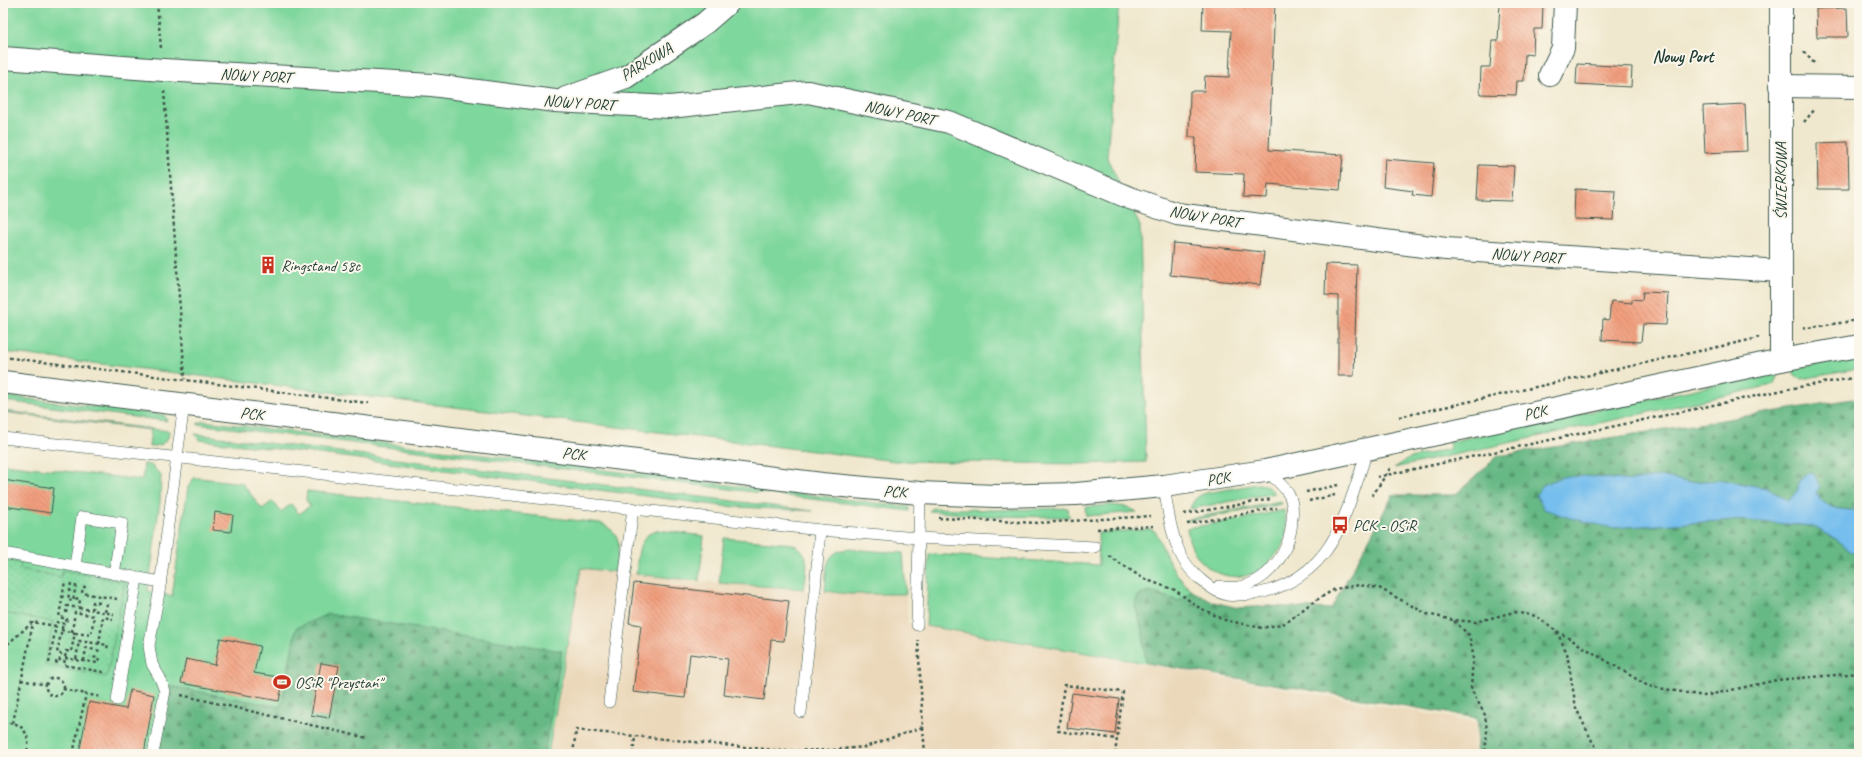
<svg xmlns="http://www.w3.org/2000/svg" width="1862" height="757" viewBox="0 0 1862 757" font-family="Caveat,sans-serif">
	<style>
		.built { fill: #ebd8ba }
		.green { fill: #7ed79c; stroke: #4e8a68 }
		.forest { fill: url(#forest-firs); stroke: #427a5c }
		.park { fill: url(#park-dots); stroke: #4e8a68 }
		.water { fill: #74beed; stroke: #4a7e90 }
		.building { fill: url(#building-back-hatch) }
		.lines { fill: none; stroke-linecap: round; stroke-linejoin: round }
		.service-casing { stroke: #3e574b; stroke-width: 12 }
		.minor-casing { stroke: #3e574b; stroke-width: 24 }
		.tertiary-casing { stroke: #3e574b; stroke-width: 24 }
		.path { stroke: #3e574b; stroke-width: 2.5; stroke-dasharray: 3 3; stroke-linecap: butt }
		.service { stroke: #fff; stroke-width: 11 }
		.minor { stroke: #fff; stroke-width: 22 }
		.tertiary { stroke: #fff; stroke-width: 22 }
		.labels { text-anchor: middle; stroke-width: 4; stroke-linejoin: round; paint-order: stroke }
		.street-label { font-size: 16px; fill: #1f3d34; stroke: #fbf7ec }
		.poi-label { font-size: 16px; fill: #1f3d34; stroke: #fbf7ec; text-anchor: start }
		.neighbourhood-label { font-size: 17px; font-weight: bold; fill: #1f3d34; stroke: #fbf7ec }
	</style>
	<defs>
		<pattern id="forest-firs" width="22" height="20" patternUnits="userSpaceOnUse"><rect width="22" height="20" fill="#66b884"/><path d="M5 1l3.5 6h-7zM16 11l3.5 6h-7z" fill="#53976d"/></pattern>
		<pattern id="park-dots" width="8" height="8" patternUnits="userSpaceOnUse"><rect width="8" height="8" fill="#7ed79c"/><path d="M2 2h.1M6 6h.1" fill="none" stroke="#6cb987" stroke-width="1.8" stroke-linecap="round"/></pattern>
		<pattern id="building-back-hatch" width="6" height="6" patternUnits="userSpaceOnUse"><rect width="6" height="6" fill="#f29f7e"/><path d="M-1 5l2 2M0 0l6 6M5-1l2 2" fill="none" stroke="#c38368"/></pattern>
	</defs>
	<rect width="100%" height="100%" fill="#fbf7ec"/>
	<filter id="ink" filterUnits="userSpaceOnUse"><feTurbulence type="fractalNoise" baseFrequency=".025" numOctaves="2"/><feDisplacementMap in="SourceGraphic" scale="8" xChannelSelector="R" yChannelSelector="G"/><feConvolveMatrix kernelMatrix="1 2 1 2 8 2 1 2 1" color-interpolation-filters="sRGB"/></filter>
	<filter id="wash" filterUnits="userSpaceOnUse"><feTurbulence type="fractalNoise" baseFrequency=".012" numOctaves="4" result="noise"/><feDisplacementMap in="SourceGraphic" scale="16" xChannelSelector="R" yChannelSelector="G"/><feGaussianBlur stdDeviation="0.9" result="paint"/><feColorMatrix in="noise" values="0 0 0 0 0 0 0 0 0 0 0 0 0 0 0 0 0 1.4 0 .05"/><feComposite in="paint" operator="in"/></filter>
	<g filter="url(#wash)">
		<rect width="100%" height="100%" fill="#f0e8ce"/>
		<!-- built -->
		<path class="built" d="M 581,568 L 719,583 L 850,594 L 906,594 L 908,623 L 1476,722 L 1474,754 L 548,754 Z"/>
		<!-- green -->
		<g class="green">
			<path d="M 3,3 L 1119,3 L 1107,158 L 1140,226 L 1146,462 L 1078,464 L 895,461 L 3,352 Z"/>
			<path d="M 1859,357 L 1859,369 L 1801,379 L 1796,377 L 1792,369 Z"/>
			<path d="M 1775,372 L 1777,377 L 1773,385 L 1394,468 L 1410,458 L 1450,449 L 1449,442 Z"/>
			<path d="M 3,396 L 164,415 L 167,421 L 3,401 Z"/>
			<path d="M 3,411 L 169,431 L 168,438 L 161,445 L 149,447 L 151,430 L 3,412 Z"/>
			<path d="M 203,421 L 909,507 L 909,511 L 197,424 Z"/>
			<path d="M 195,434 L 813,511 L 723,506 L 328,455 L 200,440 Z"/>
			<path d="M 3,464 L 142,480 L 144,464 L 151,465 L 161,475 L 160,501 L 148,591 L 172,596 L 188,487 L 194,478 L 200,478 L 242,483 L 262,509 L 273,501 L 281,512 L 291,504 L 299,514 L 310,506 L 306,500 L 307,491 L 600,523 C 626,535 618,547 615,572 L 581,568 L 548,754 L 3,754 Z"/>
			<path d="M 1258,484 L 1265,485 L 1275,493 L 1190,509 C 1193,500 1197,496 1206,493 Z"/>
			<path d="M 1281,502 L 1282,504 L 1187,521 L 1188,519 Z"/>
			<path d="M 1111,505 L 1128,507 L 1137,512 L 1086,516 L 1085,507 Z"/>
			<path d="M 933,508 L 993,510 L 1068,508 L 1069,517 L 987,516 L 929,511 Z"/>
			<path d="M 1284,510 C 1286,521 1288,532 1284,543 C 1283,547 1278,552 1275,556 C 1246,595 1191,575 1187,528 L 1237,520 Z"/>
			<path d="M 1149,529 L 1156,532 C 1166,555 1172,573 1192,591 L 1179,601 L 1149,591 L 1135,606 L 1143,633 L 1146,663 L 926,626 L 929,554 L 1099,565 L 1098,533 Z"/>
			<path d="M 657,530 L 704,536 L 699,581 L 636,574 C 638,557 637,536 657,530 Z"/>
			<path d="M 724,538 L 792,544 C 813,552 806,571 804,589 L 719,583 Z"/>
			<path d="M 847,549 L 903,553 L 906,594 L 850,594 L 825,591 C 827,570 823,553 847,549 Z"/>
		</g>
		<!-- forest -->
		<g class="forest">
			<path d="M 1859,398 L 1859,510 C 1844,510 1823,510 1816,493 C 1814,488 1815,480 1815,474 L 1808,474 L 1799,481 C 1798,491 1797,495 1788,500 L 1767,488 L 1723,480 L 1688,482 L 1660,476 L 1632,481 L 1586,476 L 1612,528 L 1735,520 L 1812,526 L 1836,539 L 1859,557 L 1859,754 L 1476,754 L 1478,718 L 1146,663 L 1143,633 L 1135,606 L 1138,595 L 1149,591 L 1179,601 L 1192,591 L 1213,602 L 1239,608 L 1269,606 L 1331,609 L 1393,495 L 1455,495 L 1498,456 Z"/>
			<path d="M 328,614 L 562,651 L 544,754 L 158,754 L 169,686 L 281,707 L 296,628 Z"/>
		</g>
		<!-- park -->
		<path class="park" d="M 3,560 L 21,563 L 20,569 L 61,577 L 63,570 L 125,582 L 107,677 L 45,665 L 53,622 L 3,613 Z"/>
		<!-- water -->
		<path class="water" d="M 1808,473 L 1815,474 L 1820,486 L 1816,493 C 1826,510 1841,510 1859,510 L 1859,557 L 1836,539 L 1812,526 L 1735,520 L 1612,528 L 1570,518 L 1544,509 L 1536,495 L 1543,485 L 1562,477 L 1586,476 L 1632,481 L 1660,476 L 1688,482 L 1723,480 L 1767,488 L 1788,500 C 1797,495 1798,491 1799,481 Z"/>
		<g id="blocks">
			<!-- building -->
			<g class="building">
				<path d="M 1203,3 L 1275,3 L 1269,150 L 1343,155 L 1340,190 L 1268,184 L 1267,198 L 1243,197 L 1244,174 L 1195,172 L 1196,137 L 1189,137 L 1190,91 L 1204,91 L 1205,76 L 1229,77 L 1231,31 L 1202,30 Z"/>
				<path d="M 1500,3 L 1536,3 L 1535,5 L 1543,5 L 1542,29 L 1534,29 L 1533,55 L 1525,54 L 1524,81 L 1517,81 L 1516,95 L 1480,94 L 1481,67 L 1490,67 L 1492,41 L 1498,41 Z"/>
				<path d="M 1847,8 L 1848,37 L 1817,37 L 1816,9 Z"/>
				<path d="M 1577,64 L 1632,67 L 1631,87 L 1576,84 Z"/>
				<path d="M 1745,104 L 1747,151 L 1705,153 L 1703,106 Z"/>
				<path d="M 1848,142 L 1849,189 L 1818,189 L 1817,143 Z"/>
				<path d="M 1385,159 L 1434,163 L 1431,197 L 1412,195 L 1413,191 L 1383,187 Z"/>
				<path d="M 1479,165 L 1514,166 L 1512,201 L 1477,200 Z"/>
				<path d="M 1575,189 L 1616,191 L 1614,220 L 1574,219 Z"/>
				<path d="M 1173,243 L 1264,252 L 1260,285 L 1170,275 Z"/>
				<path d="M 1326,264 L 1357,265 L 1354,376 L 1338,376 L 1338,296 L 1325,295 Z"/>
				<path d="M 1643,292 L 1668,293 L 1666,325 L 1643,324 L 1641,342 L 1602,340 L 1603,319 L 1609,320 L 1611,301 L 1632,303 L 1632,299 L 1642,300 Z"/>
				<path d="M 3,480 L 54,488 L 51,513 L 3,506 Z"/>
				<path d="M 215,512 L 233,515 L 231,532 L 213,530 Z"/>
				<path d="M 634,583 L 789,601 L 784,641 L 771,640 L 764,700 L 724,695 L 728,659 L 690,654 L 685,698 L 633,692 L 641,625 L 629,623 Z"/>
				<path d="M 220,638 L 260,646 L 254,673 L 284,678 L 279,701 L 181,683 L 186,659 L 215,665 Z"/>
				<path d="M 321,663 L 339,666 L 329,718 L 311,715 Z"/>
				<path d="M 130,690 L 154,695 L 144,754 L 79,754 L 89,702 L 126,709 Z"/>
				<path d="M 1072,693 L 1119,699 L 1115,734 L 1067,728 Z"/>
			</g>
		</g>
	</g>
	<g filter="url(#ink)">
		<use href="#blocks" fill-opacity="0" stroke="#3e574b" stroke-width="1"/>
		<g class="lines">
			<!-- service casing -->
			<g class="service-casing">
				<g id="service">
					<path d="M 3,438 L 820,530 L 918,538 L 1095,547"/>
					<path d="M 1164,486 C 1168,511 1171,537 1183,559 C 1191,573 1212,592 1227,595 C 1230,596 1235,595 1239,595 C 1272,595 1305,579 1325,552 C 1344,528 1358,478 1368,448"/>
					<path d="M 3,553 L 161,582"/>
					<path d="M 75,566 L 82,517 L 122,523 L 114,574"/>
					<path d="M 1219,586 C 1259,595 1291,557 1292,519 C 1293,511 1293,503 1289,495 C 1284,485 1274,478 1266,471"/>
					<path d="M 917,625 L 920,493"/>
					<path d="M 117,700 L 137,578"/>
					<path d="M 609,702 L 633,508"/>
					<path d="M 801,712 L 815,590 L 820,530"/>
					<path d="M 153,754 L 165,691 L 160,678 L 152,664 L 149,646 L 159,593 L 184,404"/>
				</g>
			</g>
			<!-- minor casing -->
			<g class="minor-casing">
				<g id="minor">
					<path d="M 1781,3 L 1781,360"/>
					<path d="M 3,58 L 163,70 L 432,85 L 555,101 L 670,107 L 808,92 L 949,122 L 1130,198 L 1177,214 L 1446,249 L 1780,271"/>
					<path d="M 1550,75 L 1563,48 L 1565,3"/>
					<path d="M 1780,86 L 1859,87"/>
					<path d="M 566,98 L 626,77 L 705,23 L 728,3"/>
				</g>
			</g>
			<!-- tertiary casing -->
			<g class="tertiary-casing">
				<path id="tertiary" d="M 3,382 L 822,484 L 920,493 L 996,496 L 1076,494 L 1164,486 L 1265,471 L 1781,360 L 1859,346"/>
			</g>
			<!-- path -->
			<g class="path">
				<path d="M 157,3 L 161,48"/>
				<path d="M 1804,52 L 1814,63"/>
				<path d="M 164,91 L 185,379"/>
				<path d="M 1804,122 L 1815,109"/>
				<path d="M 1803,327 L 1807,328 L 1859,320"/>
				<path d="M 3,357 L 368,403"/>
				<path d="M 1399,417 L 1754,339 L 1759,337"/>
				<path d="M 1377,477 L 1788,389 L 1859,377"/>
				<path d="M 1306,492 L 1338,485"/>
				<path d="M 1372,496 L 1391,467"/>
				<path d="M 1309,501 L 1335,495"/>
				<path d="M 1184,514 L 1272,499"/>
				<path d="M 939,518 L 1038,523 L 1151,516"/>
				<path d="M 1187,524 L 1277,508"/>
				<path d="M 1097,529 L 1154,526"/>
				<path d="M 1109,556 L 1144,579 L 1175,590 L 1198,607 L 1225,620 L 1262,628 L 1286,623 L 1310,604 L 1335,589 L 1360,585 L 1379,588 L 1427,614 L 1453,620 L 1476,622 L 1514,612 L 1536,616 L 1556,630 L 1567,653 L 1576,708 L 1592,741 L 1601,754"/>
				<path d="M 71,583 L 68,600 L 73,601 L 76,585"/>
				<path d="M 86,587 L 83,587 L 82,593 L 117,599"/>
				<path d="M 100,603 L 93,602 L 92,610 L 114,614"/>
				<path d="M 79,608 L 92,610"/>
				<path d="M 105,612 L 107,604"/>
				<path d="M 66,613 L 67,606 L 79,608 L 80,599 L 74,598"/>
				<path d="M 1454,621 L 1469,635 L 1473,654 L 1471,689 L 1485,715 L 1487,731 L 1485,754"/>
				<path d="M 61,630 L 75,633 L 71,652 L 66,651 L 64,665 L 103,672 L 103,669"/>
				<path d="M 1557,631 L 1648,686 L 1704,696 L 1777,680 L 1859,673"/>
				<path d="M 72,632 L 75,612 L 94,616 L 91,635 L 75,633"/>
				<path d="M 3,642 L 9,643"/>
				<path d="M 99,644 L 103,617 L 113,619"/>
				<path d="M 3,648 L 33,622 L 56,626 L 57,622 L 65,624 L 67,619 L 59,617 L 65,581"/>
				<path d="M 65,658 L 76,660 L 79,641 L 108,645 L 107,648"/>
				<path d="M 76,660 L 98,663 L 99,658 L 90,657"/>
				<path d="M 84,661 L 86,648 L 100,651"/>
				<path d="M 55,662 L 59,663 L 61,654 L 57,653 L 63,623"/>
				<path d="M 49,663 L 56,626"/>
				<circle cx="55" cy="687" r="9"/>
				<path d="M 21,680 L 46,685"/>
				<path d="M 63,689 L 86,694"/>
				<path d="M 181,695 L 367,738"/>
				<path d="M 13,723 L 33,622"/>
				<path d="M 3,724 C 22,718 33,738 26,754"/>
				<path d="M 923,727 L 925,754"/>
				<path d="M 73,754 L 86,694 L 101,697"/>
				<path d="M 573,754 L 576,730 L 783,751 L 832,750 L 865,747 L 923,727 L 918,640"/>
				<path d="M 633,754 L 635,737"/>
				<path d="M 1115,754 L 1123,692 L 1064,685 L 1058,731 L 1117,739"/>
			</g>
			<!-- service -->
			<use href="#service" class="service"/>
			<!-- minor -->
			<use href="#minor" class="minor"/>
			<!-- tertiary -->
			<use href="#tertiary" class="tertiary"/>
		</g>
	</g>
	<!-- icons -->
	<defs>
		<g id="building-bare" transform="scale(1.38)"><path d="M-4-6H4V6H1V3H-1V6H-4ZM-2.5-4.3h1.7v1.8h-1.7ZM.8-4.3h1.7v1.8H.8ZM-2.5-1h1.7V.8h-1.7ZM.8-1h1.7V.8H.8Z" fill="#c8321e" stroke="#fbf7ec" stroke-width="2.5" paint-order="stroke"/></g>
		<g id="bus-bare" transform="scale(1.38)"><path d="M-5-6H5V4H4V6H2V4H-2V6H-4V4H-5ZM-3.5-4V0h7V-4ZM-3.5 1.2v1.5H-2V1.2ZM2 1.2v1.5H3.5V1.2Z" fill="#c8321e" stroke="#fbf7ec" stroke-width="2.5" paint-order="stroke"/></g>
		<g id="stadium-bare" transform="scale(1.38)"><path d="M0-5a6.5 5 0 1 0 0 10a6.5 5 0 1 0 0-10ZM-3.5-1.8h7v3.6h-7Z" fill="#c8321e" stroke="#fbf7ec" stroke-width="2.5" paint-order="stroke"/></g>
	</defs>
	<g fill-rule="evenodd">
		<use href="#building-bare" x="268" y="265"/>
		<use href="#bus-bare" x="1340" y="525"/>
		<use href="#stadium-bare" x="282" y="682"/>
	</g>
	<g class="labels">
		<!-- street labels -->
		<g class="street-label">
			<text transform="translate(646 61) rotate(-32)" y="6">PARKOWA</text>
			<text transform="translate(256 75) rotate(3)" y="6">NOWY PORT</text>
			<text transform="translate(579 102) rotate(4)" y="6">NOWY PORT</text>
			<text transform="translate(900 112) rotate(12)" y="6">NOWY PORT</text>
			<text transform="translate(1780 181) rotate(-90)" y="6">ŚWIERKOWA</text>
			<text transform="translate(1205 216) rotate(10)" y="6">NOWY PORT</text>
			<text transform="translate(1527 255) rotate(4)" y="6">NOWY PORT</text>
			<text transform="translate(1535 412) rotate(-12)" y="6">PCK</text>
			<text transform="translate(252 413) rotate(7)" y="6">PCK</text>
			<text transform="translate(574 453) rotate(7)" y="6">PCK</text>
			<text transform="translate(1218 478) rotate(-9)" y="6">PCK</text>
			<text transform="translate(895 491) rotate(5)" y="6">PCK</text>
		</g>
		<!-- poi labels -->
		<g class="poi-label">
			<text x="281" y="271">Ringstand 58c</text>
			<text x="1353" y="531">PCK - OSiR</text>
			<text x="295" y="688">OSiR "Przystań"</text>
		</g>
		<!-- neighbourhood labels -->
		<g class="neighbourhood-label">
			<text x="1683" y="62">Nowy Port</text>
		</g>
	</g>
	<!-- margin -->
	<rect width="1862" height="757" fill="none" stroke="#fbf7ec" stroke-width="16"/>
</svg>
